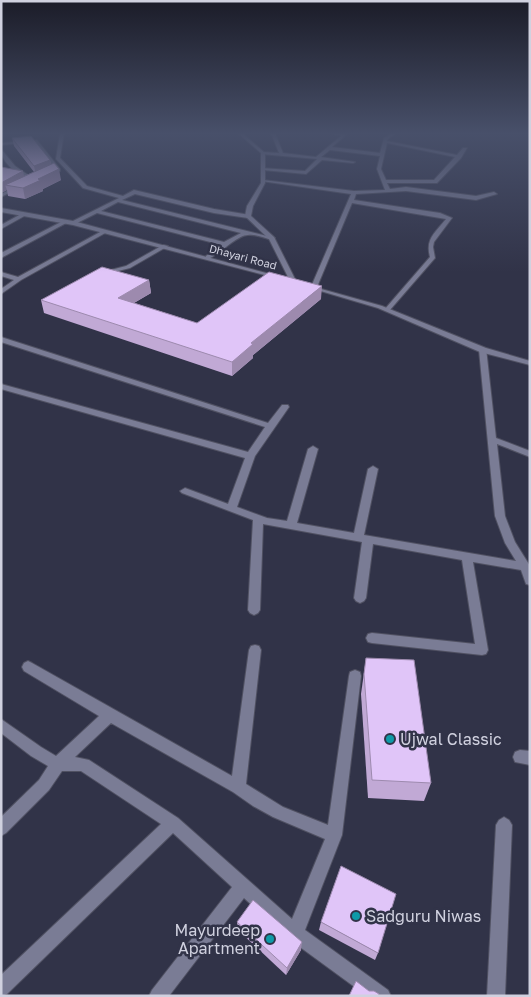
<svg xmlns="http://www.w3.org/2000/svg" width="531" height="997" viewBox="0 0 531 997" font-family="'Golos Text',sans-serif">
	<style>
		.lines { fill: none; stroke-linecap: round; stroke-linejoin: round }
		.minor-casing { stroke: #505162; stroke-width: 2 }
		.tertiary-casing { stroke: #505162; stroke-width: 2 }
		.minor { fill: #7a7c95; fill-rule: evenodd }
		.tertiary { fill: #7a7c95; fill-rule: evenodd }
		.wall { fill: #c1a9d5 }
		.shaded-wall { fill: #9d8aae }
		.building { fill: #e0c5f8; stroke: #9d8aae }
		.culture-dot { fill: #0f9aa8; stroke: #313348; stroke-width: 2 }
		.labels { text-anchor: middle; stroke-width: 5; stroke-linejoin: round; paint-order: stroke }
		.far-street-label { font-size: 11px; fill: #d0d1df; stroke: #313348 }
		.near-poi-label { font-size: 16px; fill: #d0d1df; stroke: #313348; text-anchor: start }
	</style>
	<rect width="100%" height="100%" fill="#313348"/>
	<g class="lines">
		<!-- minor casing -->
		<g class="minor-casing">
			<g id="minor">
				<path d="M 60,133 L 64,133 L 60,158 L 87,186 L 123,196 L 134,190 L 214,209 L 250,215 L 251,216 L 248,218 L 214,213 L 135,194 L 122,200 L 275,238 L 272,240 C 265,238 256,234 248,235 C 237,235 220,254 208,259 L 206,258 L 206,256 L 222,245 L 97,213 L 75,224 L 71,224 L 71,222 L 119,198 L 83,188 L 56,159 ZM 118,202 L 241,233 L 224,242 L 101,211 Z"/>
				<path d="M 271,133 L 275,133 L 283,153 L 316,157 L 341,136 L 330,133 L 346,135 L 332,147 L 380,153 L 384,138 L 392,133 L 396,133 L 388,139 L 387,141 L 457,155 L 463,148 L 467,148 L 461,158 L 437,183 L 387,183 L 390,189 L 406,187 L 476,196 L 494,192 L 497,194 L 476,200 L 406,191 L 356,194 L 354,200 L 440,213 L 452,218 L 434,242 L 433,247 L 435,258 L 389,311 L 385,311 L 385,309 L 430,257 C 425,239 435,233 446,219 L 352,203 L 317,287 L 312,288 L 311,287 L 351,194 L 261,181 L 263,180 L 354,191 L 385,190 L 377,169 L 380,156 L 330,150 L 321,157 L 355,162 L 353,163 L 322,160 L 306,174 L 263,170 L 261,168 L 305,171 L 317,159 L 261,154 L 263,152 L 279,153 ZM 387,143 L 455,157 L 434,180 L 386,180 L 381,169 Z"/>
				<path d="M 37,140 L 60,169 L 60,171 L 52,173 L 52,171 L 55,170 L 34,142 L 1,145 L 1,143 Z"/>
				<path d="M 1,149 L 15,166 L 34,179 L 34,181 L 30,181 C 19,174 1,164 1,149 Z"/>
				<path d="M 16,186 L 21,187 L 1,197 L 1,194 Z"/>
				<path d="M 23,213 L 28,214 L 1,229 L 1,225 Z"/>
				<path d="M 63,221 L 68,222 L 1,258 L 1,253 Z"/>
				<path d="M 102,231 L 107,232 L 21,280 L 1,294 L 1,289 L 14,280 L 1,276 L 1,272 L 18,277 Z"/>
				<path d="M 163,245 L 168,246 L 130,268 L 102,275 L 99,273 L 126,266 Z"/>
				<path d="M 1,337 L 268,423 L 282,405 L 288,405 L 289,407 L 255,456 L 237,507 L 267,518 L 287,521 L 308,449 L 313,446 L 318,449 L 297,523 L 354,533 L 368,469 L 373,466 L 378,469 L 364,535 L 516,561 L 505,543 L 495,516 L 479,350 L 480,348 L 486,348 L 496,438 L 530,451 L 530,457 L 497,444 L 505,516 L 515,542 L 530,566 L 530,585 L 526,584 L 521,570 L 473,562 L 488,650 L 486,654 L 482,655 L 372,643 L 368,642 L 366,638 L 368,634 L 372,633 L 475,644 L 462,560 L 373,544 L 366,598 L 364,601 L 360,603 L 356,601 L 354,598 L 362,542 L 263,524 L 260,610 L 258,613 L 254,615 L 250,613 L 248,610 L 253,520 L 182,493 L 180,491 L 185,488 L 228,504 L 245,458 L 1,389 L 1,384 L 248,452 L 265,427 L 1,342 Z"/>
				<path d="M 255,645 L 259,646 L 261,650 L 246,784 L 283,807 L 328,825 L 349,676 L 350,672 L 355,670 L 360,672 L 361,676 L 342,835 L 305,930 L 388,990 L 391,996 L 367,996 L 289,939 L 244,898 L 169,996 L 149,996 L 152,990 L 232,887 L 173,833 L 7,994 L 1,996 L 1,975 L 161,824 L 81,771 L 62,771 L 49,790 L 6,833 L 1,836 L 1,817 L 39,780 L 48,766 L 31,756 L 1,733 L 1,719 L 41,747 L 56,756 L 99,716 L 24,671 L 22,667 L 24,663 L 28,661 L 32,663 L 232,776 L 249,650 L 251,646 ZM 111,723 L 233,792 L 253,806 L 273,817 L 325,839 L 292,919 L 178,818 L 89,760 L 75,757 Z"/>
				<path d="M 520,750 L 530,751 L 530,765 L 515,762 L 513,757 L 515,752 Z"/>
				<path d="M 504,817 L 509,820 L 512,825 L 505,996 L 487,996 L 496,825 L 499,820 Z"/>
			</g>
		</g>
		<!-- tertiary casing -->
		<g class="tertiary-casing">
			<g id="tertiary">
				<path d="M 238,133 L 242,133 L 265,153 L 265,183 L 253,206 L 251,216 L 274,237 L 296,281 L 295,282 L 290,281 L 269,239 L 245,216 L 247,206 L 261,183 L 261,153 Z"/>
				<path d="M 1,208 L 73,221 L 281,277 L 276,278 L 73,225 L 1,212 Z"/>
				<path d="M 307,285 L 382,306 L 486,348 L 530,361 L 530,365 L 480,352 L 378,308 L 307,287 Z"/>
			</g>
		</g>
		<!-- minor -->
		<use href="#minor" class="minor"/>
		<!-- tertiary -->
		<use href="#tertiary" class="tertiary"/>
	</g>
	<!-- wall -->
	<g class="wall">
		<path d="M 12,138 L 50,160 L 51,164 L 61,180 L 43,189 L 43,191 L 25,199 L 8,196 L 7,190 L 1,193 L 1,167 L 24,176 L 34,172 L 14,146 Z"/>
		<path d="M 149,280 L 151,293 L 134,303 L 197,323 L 321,299 L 253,355 L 253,358 L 232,376 L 44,313 L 41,300 Z"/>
		<path d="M 366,658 L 431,783 L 424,801 L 368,798 L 361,694 Z"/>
		<path d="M 237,922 L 301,950 L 286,975 L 238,930 Z"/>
		<path d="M 321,922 L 378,953 L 375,960 L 319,930 Z"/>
	</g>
	<!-- shaded-wall -->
	<g class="shaded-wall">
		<path d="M 50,160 L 52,168 L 36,175 L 34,166 Z"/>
		<path d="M 59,169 L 61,180 L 43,189 L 43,191 L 25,199 L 23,188 L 38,179 Z"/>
		<path d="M 23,171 L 25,180 L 5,185 L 7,190 L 1,193 L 1,183 Z"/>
		<path d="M 149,280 L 151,293 L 120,311 L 118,298 Z"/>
		<path d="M 322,286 L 321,299 L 253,355 L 253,358 L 232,376 L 232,362 L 251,343 Z"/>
		<path d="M 302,942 L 301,950 L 286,975 L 287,968 Z"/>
	</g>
	<!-- building -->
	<g class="building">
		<path d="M 31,136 L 50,160 L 34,166 L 12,138 Z"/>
		<path d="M 54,163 L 59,169 L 38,179 L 41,180 L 23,188 L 5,185 Z"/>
		<path d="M 1,167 L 23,171 L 1,183 Z"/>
		<path d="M 102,267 L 149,280 L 118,298 L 197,323 L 269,272 L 322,286 L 251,343 L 253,344 L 232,362 L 41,300 Z"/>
		<path d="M 366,658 L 414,660 L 431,783 L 372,780 L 364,674 Z"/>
		<path d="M 341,866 L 396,894 L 378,953 L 321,922 Z"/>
		<path d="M 253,900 L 302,942 L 287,968 L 237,922 Z"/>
		<path d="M 356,981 L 369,991 L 374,991 L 379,994 L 378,996 L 349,996 Z"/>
	</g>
	<!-- sky -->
	<linearGradient id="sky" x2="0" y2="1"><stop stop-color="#1b1c28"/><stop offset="0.49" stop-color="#48506a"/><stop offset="1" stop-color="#48506a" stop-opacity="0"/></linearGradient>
	<rect width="531" height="272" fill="url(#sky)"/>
	<!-- markers -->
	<g class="culture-dot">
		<circle cx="390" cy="739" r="5"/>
		<circle cx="356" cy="916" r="5"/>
		<circle cx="270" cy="939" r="5"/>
	</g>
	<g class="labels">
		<!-- far-street labels -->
		<g class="far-street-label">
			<text transform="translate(243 257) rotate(15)" y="4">Dhayari Road</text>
		</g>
		<!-- near-poi labels -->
		<g class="near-poi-label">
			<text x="400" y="745">Ujwal Classic</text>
			<text x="366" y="922">Sadguru Niwas</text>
			<text x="260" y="936" text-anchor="end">Mayurdeep<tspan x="260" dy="18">Apartment</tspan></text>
		</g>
	</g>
	<!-- border -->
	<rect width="531" height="997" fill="none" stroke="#d0d1df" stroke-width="5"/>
</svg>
